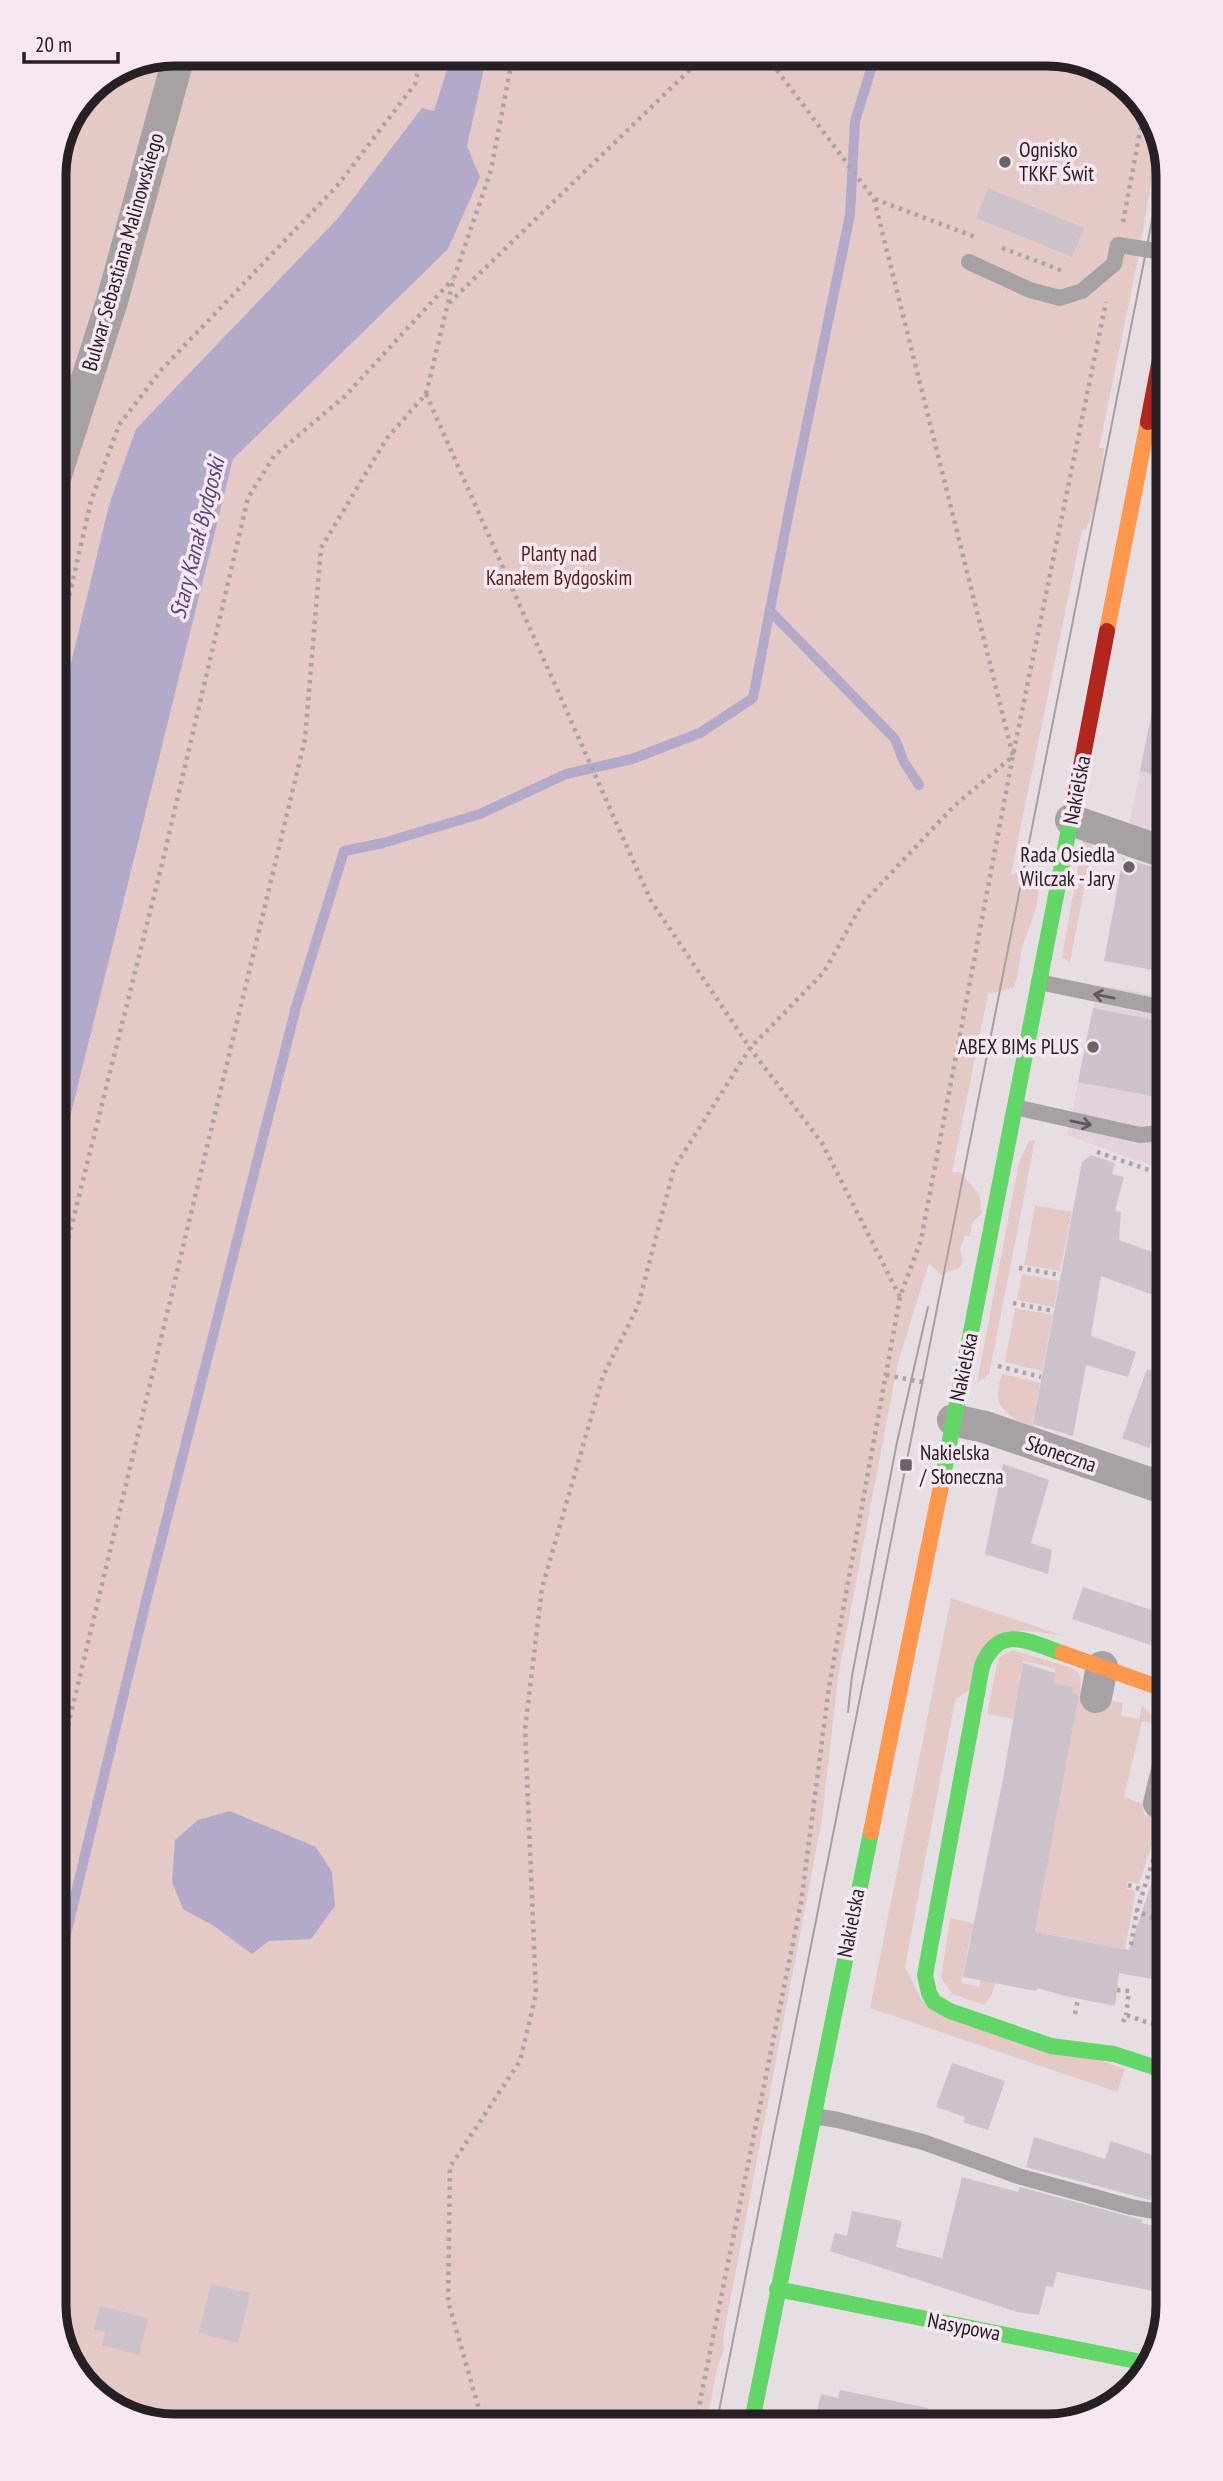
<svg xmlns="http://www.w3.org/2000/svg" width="1223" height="2481" viewBox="0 0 1223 2481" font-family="'PT Sans Narrow',sans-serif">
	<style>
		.built { fill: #e2d2db }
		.green { fill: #e5c9c7 }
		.water { fill: #b3aac9 }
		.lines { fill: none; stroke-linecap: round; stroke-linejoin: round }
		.stream { stroke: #b3aac9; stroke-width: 10 }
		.building { fill: #ccc2cc }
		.path { stroke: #aaa4a6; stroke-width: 4.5; stroke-dasharray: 3.5 5; stroke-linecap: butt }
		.lane { stroke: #a6a2a4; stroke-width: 16 }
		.street { stroke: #a6a2a4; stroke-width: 32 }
		.fast { stroke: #63d668; stroke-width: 16 }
		.slow { stroke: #ff974d; stroke-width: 16 }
		.jam { stroke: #b3261e; stroke-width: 16 }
		.tram { stroke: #a5a0a1; stroke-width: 2 }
		.oneway { stroke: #605a5e }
		.poi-dot { fill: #696266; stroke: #f7e7f1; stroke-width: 2.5 }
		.labels { text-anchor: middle; stroke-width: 7; stroke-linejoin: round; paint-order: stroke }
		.poi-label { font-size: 21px; fill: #262024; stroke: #f7e7f1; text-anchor: start }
		.street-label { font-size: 21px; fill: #262024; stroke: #f7e7f1 }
		.park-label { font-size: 21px; fill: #5b1d17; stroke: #f7e7f1 }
		.water-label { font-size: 23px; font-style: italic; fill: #55467e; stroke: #f7e7f1 }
		.rim { fill: none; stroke: #262024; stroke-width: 9 }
	</style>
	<rect width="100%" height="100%" fill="#e6dee2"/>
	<!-- built -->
	<g class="built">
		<path d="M 1140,771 L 1169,778 L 1169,840 L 1129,826 Z"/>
		<path d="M 1098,985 L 1169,997 L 1169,1172 L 1067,1135 Z"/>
	</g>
	<!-- green -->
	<g class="green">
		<path d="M 1056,55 L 1121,79 L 1160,132 L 1137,264 L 1099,448 L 1104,448 L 1099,500 L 1086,529 L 1082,530 L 1011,874 L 1031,871 C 1034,876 1038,881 1038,886 C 1040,907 1029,927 1023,945 C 1019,959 1020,975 1013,988 L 988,994 L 952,1172 L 960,1172 L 979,1194 L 982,1213 L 972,1223 L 970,1237 L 965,1235 L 960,1249 L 963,1261 L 959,1268 L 941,1275 L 929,1263 L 898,1362 L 838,1677 L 822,1819 L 723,2338 L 724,2349 L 717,2369 L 707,2421 L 168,2427 L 102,2402 L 63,2352 L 54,2305 L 54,168 L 90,89 L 129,63 Z"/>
		<path d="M 1094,837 L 1070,962 L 1062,957 L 1083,839 Z"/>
		<path d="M 1035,1140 L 991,1365 L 989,1374 L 977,1383 L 1019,1162 L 1029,1141 Z"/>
		<path d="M 1035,1205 L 1072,1212 L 1060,1271 L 1024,1265 Z"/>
		<path d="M 1022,1274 L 1059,1281 L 1054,1307 L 1017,1300 Z"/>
		<path d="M 1015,1308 L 1053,1315 L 1042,1371 L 1005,1362 Z"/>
		<path d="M 1002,1374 L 1040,1383 L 1032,1429 C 1021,1422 999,1412 998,1397 C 997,1390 1000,1381 1002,1374 Z"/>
		<path d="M 951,1598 L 1061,1635 L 1020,1630 L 970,1689 L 955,1700 L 905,1967 L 922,2001 L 1125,2069 L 1117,2092 L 870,2008 Z"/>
		<path d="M 1012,1650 L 1072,1668 C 1083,1674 1081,1683 1080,1694 L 1123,1703 L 1121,1716 L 1139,1719 L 1142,1706 L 1162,1725 L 1142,1721 L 1124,1797 L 1143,1804 L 1144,1815 L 1160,1819 L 1139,1884 L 1128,1881 L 1126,1888 L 1135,1891 L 1135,1895 L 1125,1949 L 1035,1932 L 1079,1694 L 1072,1693 L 1072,1687 L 1053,1683 L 1055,1668 L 1023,1661 L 1019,1684 L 1021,1685 L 1013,1719 L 987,1714 L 997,1664 L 1000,1657 Z"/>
		<path d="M 950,1918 L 975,1924 L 972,1937 L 970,1937 L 962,1983 L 979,1987 L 981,1980 L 995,1983 L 992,1994 L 984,2005 L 952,1994 L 941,1978 Z"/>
	</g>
	<!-- water -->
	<g class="water">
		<path d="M 450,60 L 486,60 L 467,146 L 480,177 L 448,249 L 233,459 L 54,1182 L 54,734 L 109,505 L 136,429 L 339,217 L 422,108 L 434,111 Z"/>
		<path d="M 230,1811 L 316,1847 L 332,1872 L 335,1906 L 311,1939 L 269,1941 L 252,1954 L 214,1926 L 183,1909 L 172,1882 L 175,1840 L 198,1820 Z"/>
	</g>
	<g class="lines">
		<!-- stream -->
		<g class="stream">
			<path d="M 770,611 L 895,739 L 904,762 L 919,785"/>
			<path d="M 54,1984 L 148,1593 L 296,1007 L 344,851 L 383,843 L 480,814 L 566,774 L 632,759 L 700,733 L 753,698 L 790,506 L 850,215 L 855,121 L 875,56"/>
		</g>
	</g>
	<!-- building -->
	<g class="building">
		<path d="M 988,188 L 1084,228 L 1072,257 L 976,218 Z"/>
		<path d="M 1157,686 L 1169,687 L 1169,778 L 1140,771 Z"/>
		<path d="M 1123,858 L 1169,872 L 1169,917 L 1159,971 L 1104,961 Z"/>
		<path d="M 1093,1008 L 1169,1023 L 1169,1065 L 1162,1098 L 1078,1082 Z"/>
		<path d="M 1091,1155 L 1115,1163 L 1112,1174 L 1124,1177 L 1115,1211 L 1121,1212 L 1119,1240 L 1169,1258 L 1169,1301 L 1101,1276 L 1091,1336 L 1136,1352 L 1128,1377 L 1086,1365 L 1073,1436 L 1033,1424 L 1082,1162 Z"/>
		<path d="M 1147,1369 L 1169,1377 L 1169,1394 L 1149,1448 L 1122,1438 Z"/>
		<path d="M 1003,1464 L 1049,1480 L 1031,1543 L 1052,1550 L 1048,1574 L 985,1554 Z"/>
		<path d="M 1083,1587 L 1169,1616 L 1169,1651 L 1072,1619 Z"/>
		<path d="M 1023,1663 L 1055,1673 L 1053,1683 L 1073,1687 L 1072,1693 L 1078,1694 L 1078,1700 L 1035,1932 L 1129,1950 L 1164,1846 L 1169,1847 L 1169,1982 L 1119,1973 L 1115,2006 L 1065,1996 L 1037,1988 L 1036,1991 L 963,1977 L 1003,1779 Z"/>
		<path d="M 952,2063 L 1005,2081 L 988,2130 L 963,2122 L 965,2117 L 936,2107 Z"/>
		<path d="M 1034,2137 L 1105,2159 L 1111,2141 L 1164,2159 L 1150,2200 L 1026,2167 Z"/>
		<path d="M 962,2177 L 1018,2192 L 1020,2187 L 1143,2220 L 1141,2223 L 1169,2230 L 1169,2294 L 1057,2272 L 1053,2287 L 1046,2286 L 1039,2315 L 1017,2312 L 830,2251 L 835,2233 L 847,2236 L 852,2211 L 902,2221 L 896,2247 L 942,2258 Z"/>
		<path d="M 211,2284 L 250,2293 L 238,2343 L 199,2333 Z"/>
		<path d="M 100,2306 L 148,2318 L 139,2355 L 102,2345 L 105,2332 L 94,2329 Z"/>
		<path d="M 840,2390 L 928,2408 L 927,2419 L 815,2420 L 821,2394 L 838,2398 Z"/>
	</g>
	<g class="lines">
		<!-- path -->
		<g class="path">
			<path d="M 875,199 L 975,237"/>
			<path d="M 1123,222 L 1144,110"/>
			<path d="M 1002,248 L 1063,271"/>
			<path d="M 449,303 L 702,58"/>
			<path d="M 426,394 L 651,901 L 750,1048 L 822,1143 L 900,1297"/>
			<path d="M 54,580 L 72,585"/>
			<path d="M 54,662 L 91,501 L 119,425 L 162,369 L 337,186 L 415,84 L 420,61"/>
			<path d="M 1097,1152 L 1169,1177"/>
			<path d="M 1019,1268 L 1060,1275"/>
			<path d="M 54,1296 L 163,860 L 248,498 L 274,456 L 344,397 L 453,279"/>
			<path d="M 1013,1303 L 1053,1311"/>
			<path d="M 998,1366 L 1041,1377"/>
			<path d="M 886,1375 L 927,1383"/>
			<path d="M 54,1784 L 305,739 L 321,548 L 387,438 L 426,394 L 454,278 L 491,170 L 512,60"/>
			<path d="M 1128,1885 L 1143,1890"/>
			<path d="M 1153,1918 L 1137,1911 L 1162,1832"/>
			<path d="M 1131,1945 L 1137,1911"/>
			<path d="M 1117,1990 L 1129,1991 L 1126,2015"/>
			<path d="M 1075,2014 L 1078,1999"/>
			<path d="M 1123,2022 L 1126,2015 L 1169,2030"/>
			<path d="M 1153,2024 L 1167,1983"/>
			<path d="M 696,2421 L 801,1903 L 829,1687 L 900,1297 L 921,1240 L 1014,750 L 1106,302"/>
			<path d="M 483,2423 L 448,2301 L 450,2167 L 520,2061 L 536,1994 L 525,1729 L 542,1588 L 603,1376 L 638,1306 L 674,1168 L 750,1048 L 824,972 L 862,904 L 954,806 L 1013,756 L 874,199 L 767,57"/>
		</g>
		<!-- lane -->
		<g class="lane">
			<path d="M 969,262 L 1030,290 L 1060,298 L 1082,291 L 1114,264 L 1118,245 L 1169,253"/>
			<path d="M 1039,982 L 1169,1009"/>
			<path d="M 1015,1107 L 1140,1135 L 1161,1133 L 1169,1125"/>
			<path d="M 814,2116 L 838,2120 L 923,2142 L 1018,2176 L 1131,2207 L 1169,2214"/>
		</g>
		<!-- street -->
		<g class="street">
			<path d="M 54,481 L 112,301 L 177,63"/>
			<path d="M 1071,820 L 1169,854"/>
			<path d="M 953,1420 L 985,1427 L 1169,1490"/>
			<path d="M 1096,1697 L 1102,1667"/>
			<path d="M 1159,1803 L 1169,1762"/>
		</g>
		<!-- fast -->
		<g class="fast">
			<path d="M 941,1486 L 1074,803"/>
			<path d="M 1062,1653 C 1029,1642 999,1623 982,1666 L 925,1975 L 929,1993 L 934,2002 L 950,2011 L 1051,2046 L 1114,2054 L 1169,2072"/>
			<path d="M 777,2289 L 1151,2364"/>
			<path d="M 752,2421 L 871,1832"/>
		</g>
		<!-- slow -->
		<g class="slow">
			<path d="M 1107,631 L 1148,422"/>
			<path d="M 1062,1653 L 1169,1691"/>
			<path d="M 871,1832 L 941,1486"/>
		</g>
		<!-- jam -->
		<g class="jam">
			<path d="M 1148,422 L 1169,312"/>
			<path d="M 1074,803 L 1107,631"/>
		</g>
		<!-- tram -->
		<g class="tram">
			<path d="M 848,1712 L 852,1676 L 897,1442 L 928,1307"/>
			<path d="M 717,2421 L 1165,155"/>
		</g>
	</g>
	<!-- one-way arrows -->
	<defs><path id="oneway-shaft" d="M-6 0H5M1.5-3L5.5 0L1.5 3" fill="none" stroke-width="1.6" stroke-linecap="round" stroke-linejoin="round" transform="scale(1.75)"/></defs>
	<g class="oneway">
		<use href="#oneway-shaft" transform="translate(1104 996) rotate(-169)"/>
		<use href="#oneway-shaft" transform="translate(1081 1123) rotate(12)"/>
	</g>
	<!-- markers -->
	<g class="poi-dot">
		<circle cx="1005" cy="162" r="7"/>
		<circle cx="1129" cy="867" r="7"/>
		<circle cx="1093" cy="1047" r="7"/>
		<rect x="899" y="1458" width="14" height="14" rx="3.5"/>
	</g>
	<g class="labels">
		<!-- poi labels -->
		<g class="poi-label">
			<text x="1019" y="157">Ognisko<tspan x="1019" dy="24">TKKF Świt</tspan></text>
			<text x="1115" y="862" text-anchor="end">Rada Osiedla<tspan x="1115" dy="24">Wilczak - Jary</tspan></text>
			<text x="1079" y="1054" text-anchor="end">ABEX BIMs PLUS</text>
			<text x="920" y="1460">Nakielska<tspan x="920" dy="24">/ Słoneczna</tspan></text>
		</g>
		<!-- street labels -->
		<g class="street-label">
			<text transform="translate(123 252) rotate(-74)" y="7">Bulwar Sebastiana Malinowskiego</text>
			<text transform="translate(1077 790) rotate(-79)" y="7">Nakielska</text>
			<text transform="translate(964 1367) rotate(-78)" y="7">Nakielska</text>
			<text transform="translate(1061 1454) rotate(19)" y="7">Słoneczna</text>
			<text transform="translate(851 1923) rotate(-79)" y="7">Nakielska</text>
			<text transform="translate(964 2327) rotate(11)" y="7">Nasypowa</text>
		</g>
		<!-- park labels -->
		<g class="park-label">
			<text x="559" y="561">Planty nad<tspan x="559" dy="24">Kanałem Bydgoskim</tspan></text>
		</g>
		<!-- water labels -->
		<g class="water-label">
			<text transform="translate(197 538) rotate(-76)" y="8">Stary Kanał Bydgoski</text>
		</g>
	</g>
	<!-- crop -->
	<path d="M0 0H1223V2481H0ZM175 66H1047A109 109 0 0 1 1156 175V2305A109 109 0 0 1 1047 2414H175A109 109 0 0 1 66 2305V175A109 109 0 0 1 175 66Z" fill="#f7e7f1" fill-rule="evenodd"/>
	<path class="rim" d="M175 66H1047A109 109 0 0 1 1156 175V2305A109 109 0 0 1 1047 2414H175A109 109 0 0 1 66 2305V175A109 109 0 0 1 175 66Z"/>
	<!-- scale -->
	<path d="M24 52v10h94v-10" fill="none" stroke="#262024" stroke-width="3.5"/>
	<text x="35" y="52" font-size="21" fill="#262024" stroke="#f7e7f1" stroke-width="5" paint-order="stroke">20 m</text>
</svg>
